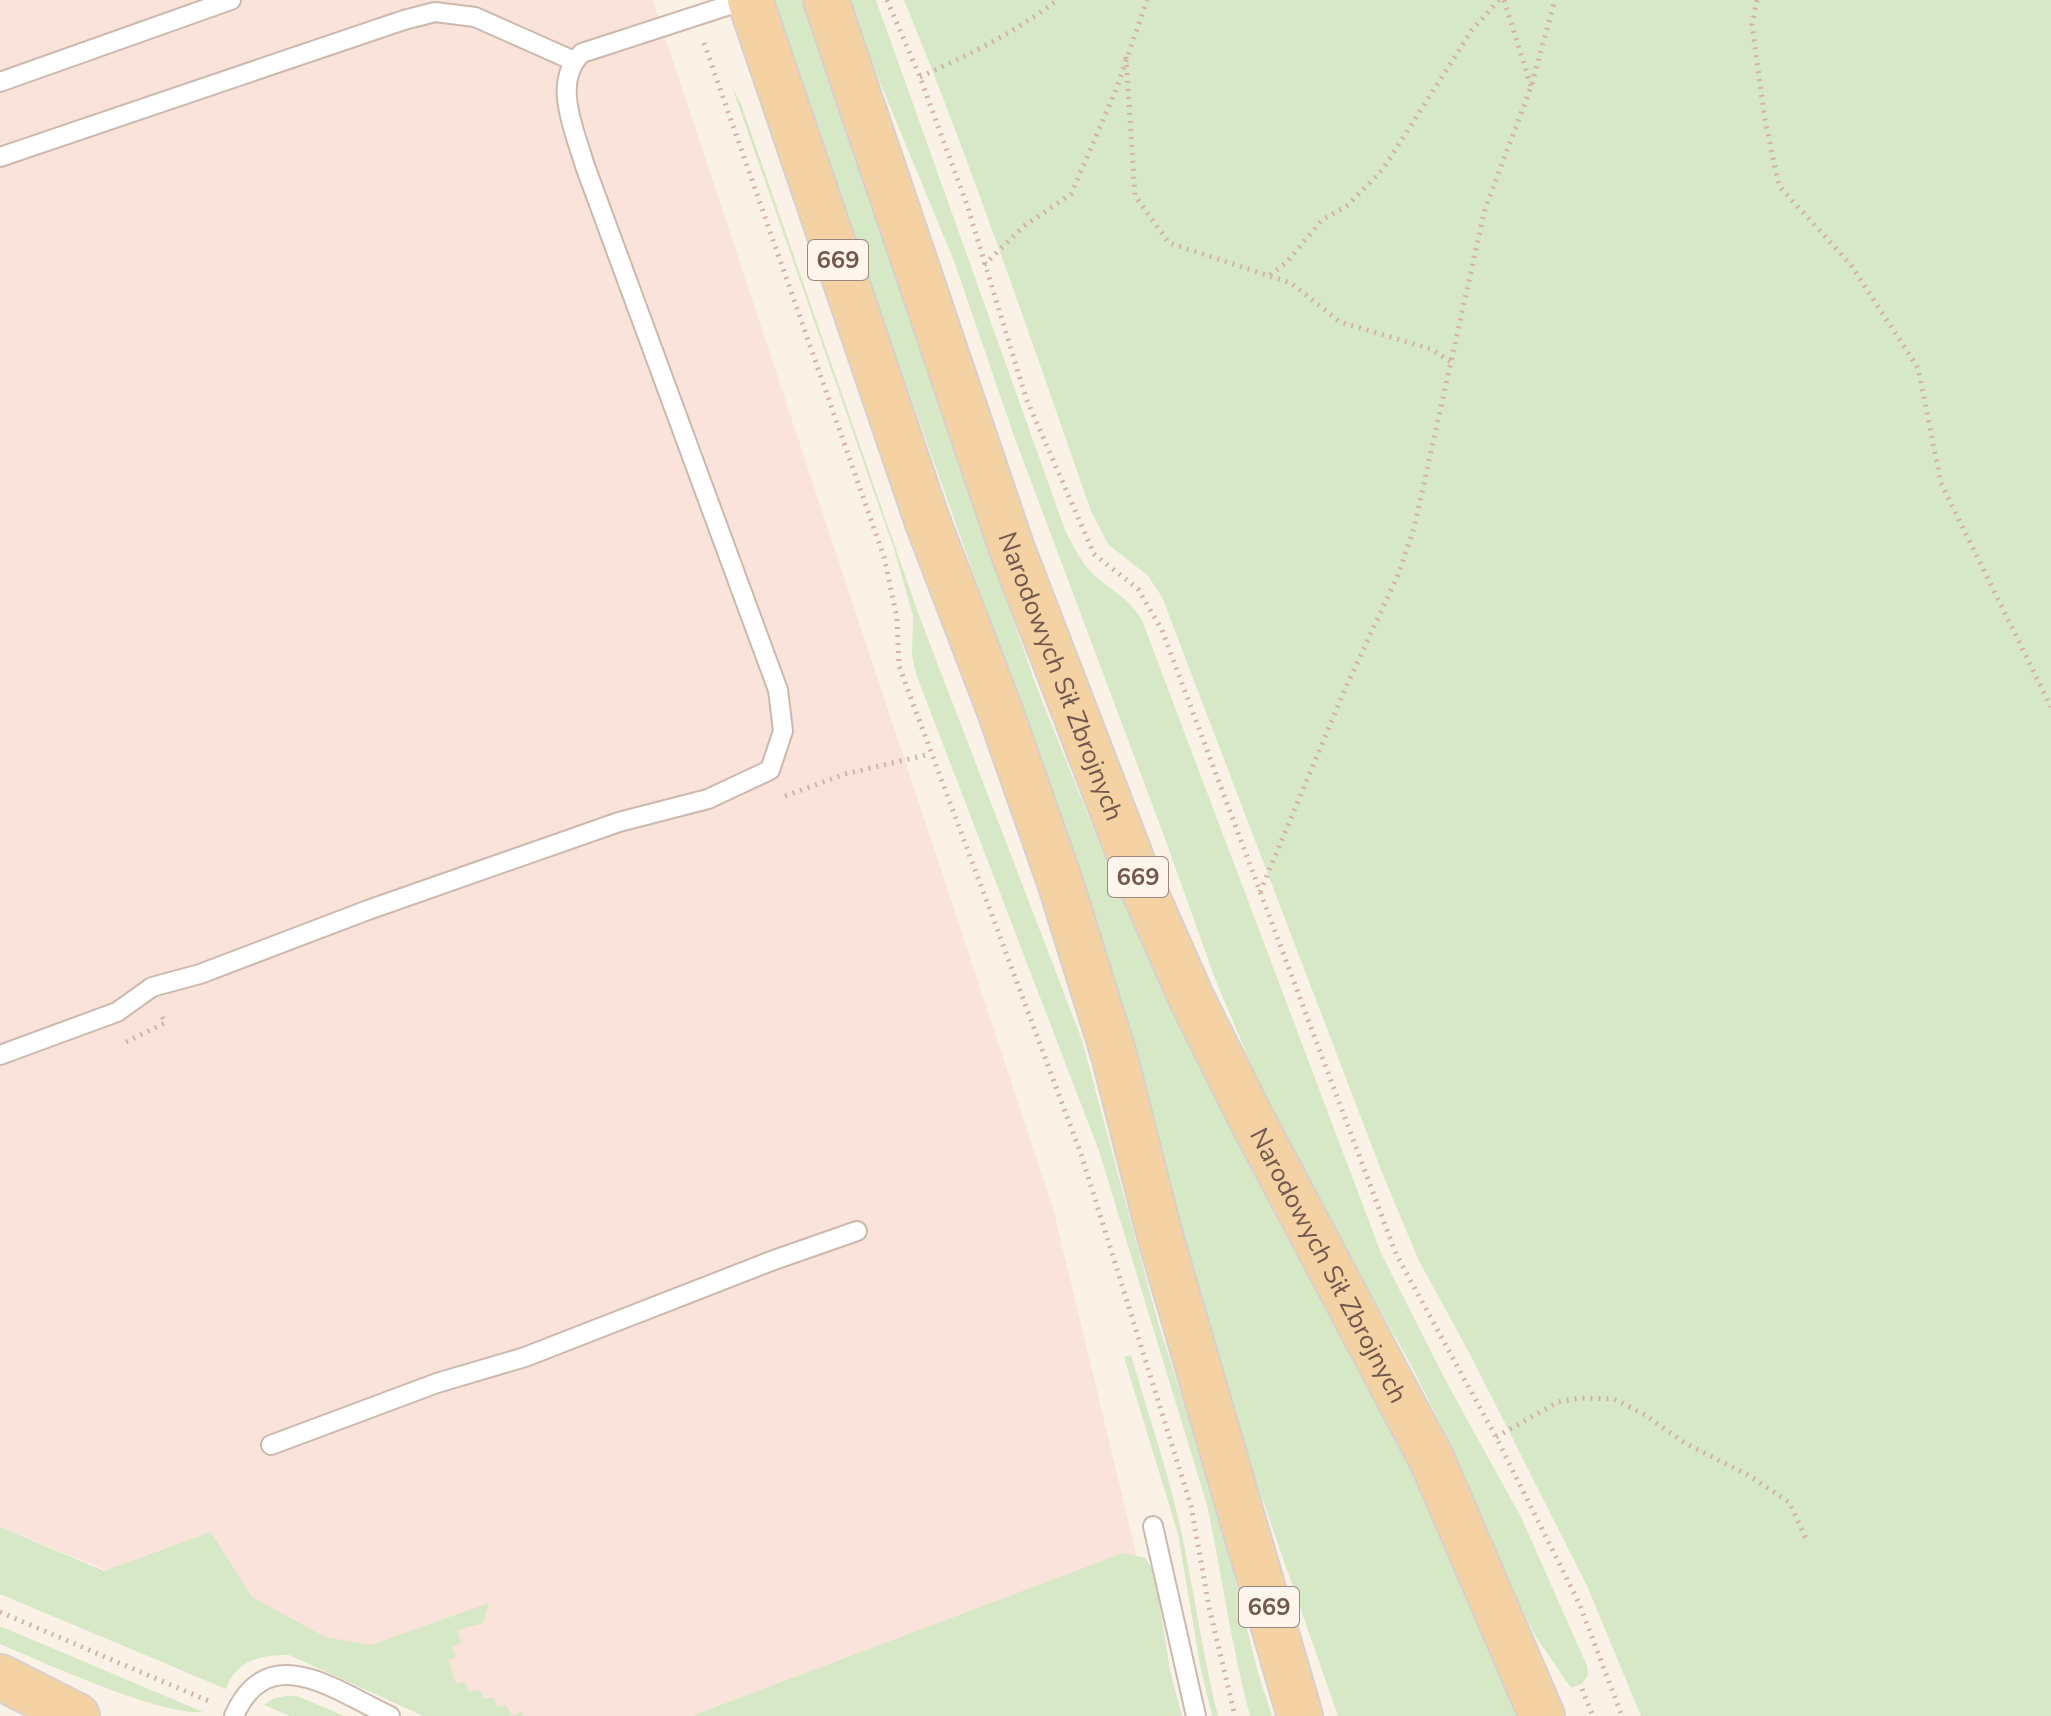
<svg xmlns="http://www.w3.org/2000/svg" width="2051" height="1716" viewBox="0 0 2051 1716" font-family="'Nunito Sans',sans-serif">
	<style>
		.commercial { fill: #fae3db }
		.green { fill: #d6e8c6 }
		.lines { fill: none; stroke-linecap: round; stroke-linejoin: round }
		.lane-casing { stroke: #ccb9ae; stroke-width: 22 }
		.primary-casing { stroke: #d8d0cd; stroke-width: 48 }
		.path { stroke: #d3b3a3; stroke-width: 5; stroke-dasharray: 2 6; stroke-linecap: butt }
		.lane { stroke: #fff; stroke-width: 18 }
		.primary { stroke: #f5d2a4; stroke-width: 44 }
		.labels { text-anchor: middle; stroke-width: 7; stroke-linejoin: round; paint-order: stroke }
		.shield { fill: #fef6ed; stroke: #9d877d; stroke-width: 2 }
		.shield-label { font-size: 24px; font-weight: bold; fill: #73584d }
		.street-label { font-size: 26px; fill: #73584d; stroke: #fef6ed }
	</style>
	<rect width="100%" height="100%" fill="#fbf2e7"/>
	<!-- commercial -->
	<path class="commercial" d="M 0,0 L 653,0 L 1053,1208 L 1162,1661 L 998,1716 L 463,1716 L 0,1527 Z"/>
	<!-- green -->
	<g class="green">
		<path d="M 769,0 L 802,0 L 1035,683 L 1105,857 L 1152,964 L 1224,1113 L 1416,1466 L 1521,1716 L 1338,1716 L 1224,1389 L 1178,1237 L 1128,1030 L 1079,869 Z"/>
		<path d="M 846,0 L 876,0 L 1065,530 C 1073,545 1080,561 1092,573 C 1112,593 1125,593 1142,620 L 1381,1253 L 1446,1381 L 1522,1519 L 1587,1666 L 1588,1675 L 1582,1684 L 1571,1688 L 1534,1634 L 1505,1573 L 1454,1452 L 1411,1365 L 1293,1157 L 1252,1067 L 1214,976 L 1163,833 L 1014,436 L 954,261 Z"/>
		<path d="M 904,0 L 2051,0 L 2051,1716 L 1641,1716 L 1587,1586 L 1471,1356 L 1419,1261 L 1381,1170 L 1162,597 L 1148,576 L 1108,544 L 1091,511 C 1031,340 973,168 904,0 Z"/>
		<path d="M 732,87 L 741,104 L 920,618 L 1082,1040 L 1159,1326 L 1216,1503 L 1258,1673 L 1272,1716 L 1250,1716 C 1231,1646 1222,1575 1207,1505 L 1099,1151 L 916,674 L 912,655 L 913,616 L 895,552 Z"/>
		<path d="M 1131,1355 C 1146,1407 1164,1460 1177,1513 C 1193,1580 1201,1649 1218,1716 L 1212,1716 L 1200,1665 L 1178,1534 L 1124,1357 Z"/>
		<path d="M 0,1527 L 104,1571 L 211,1532 L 252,1597 L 325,1637 L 371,1645 L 489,1603 L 483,1623 L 458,1630 L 461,1643 L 452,1647 L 456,1656 L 448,1660 L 456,1684 L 465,1681 L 469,1692 L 480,1690 L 484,1699 L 493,1697 L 497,1707 L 506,1705 L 512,1716 L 521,1712 L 523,1716 L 423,1716 L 289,1655 C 261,1655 236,1660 226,1689 L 0,1594 Z"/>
		<path d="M 1123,1553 L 1145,1558 L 1155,1573 L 1170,1671 L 1182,1716 L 692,1716 Z"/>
		<path d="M 0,1626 L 203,1712 C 161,1716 45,1663 0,1644 Z"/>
		<path d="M 285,1696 L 297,1696 L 344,1716 L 290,1716 L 264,1705 L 272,1699 Z"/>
	</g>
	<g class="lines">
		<!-- lane casing -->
		<g class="lane-casing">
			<g id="lane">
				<path d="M 0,82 L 231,0"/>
				<path d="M 0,157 L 404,20 L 435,12 L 475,17 L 574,61"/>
				<path d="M 0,1055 L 117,1012 L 152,987 L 200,974 L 368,910 L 619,822 L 708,799 L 770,770 L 783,731 L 778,690 L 585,166 C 575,131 551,82 582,53 L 745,0"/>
				<path d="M 271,1445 L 437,1383 L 525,1357 L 774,1260 L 857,1231"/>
				<path d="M 1153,1526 L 1196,1716"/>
				<path d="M 234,1716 C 268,1638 336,1691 390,1716"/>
			</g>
		</g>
		<!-- primary casing -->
		<g class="primary-casing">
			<g id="primary">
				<path d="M 750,0 L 927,520 L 1000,711 L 1060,882 L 1114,1055 L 1160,1236 L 1300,1716"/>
				<path id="s1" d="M 826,0 L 1012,549 L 1139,879 L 1191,997 L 1251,1118 L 1432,1460 L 1542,1716"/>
				<path d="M 0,1677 L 77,1716"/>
			</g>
		</g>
		<!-- path -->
		<g class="path">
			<path d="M 887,0 L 920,77 L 967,205 L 1026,398 L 1094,554 L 1138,589 L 1162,630 L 1396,1254 L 1496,1437 L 1579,1603 L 1622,1716"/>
			<path d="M 1504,0 L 1531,86"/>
			<path d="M 1757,0 L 1752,25 L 1765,120 L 1779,186 L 1851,265 L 1918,368 L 1941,483 L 2051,707"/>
			<path d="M 704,43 L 884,557 L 897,618 L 899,666 L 1081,1154 L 1191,1506 L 1209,1607 L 1235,1716"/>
			<path d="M 1126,57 L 1135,196 L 1169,243 L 1291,283 L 1340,322 L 1431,349 L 1451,362"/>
			<path d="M 920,77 C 968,55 1015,33 1057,0"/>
			<path d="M 984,265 L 1024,226 L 1071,194 L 1116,90 L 1147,0"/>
			<path d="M 1270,275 L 1287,262 L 1322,220 L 1348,205 L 1383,169 L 1472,30 L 1499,0"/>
			<path d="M 785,796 L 845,774 L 930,754"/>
			<path d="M 1260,892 L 1345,689 L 1398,575 L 1414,528 L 1485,209 L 1531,87 L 1555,0"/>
			<path d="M 126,1042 L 165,1023 L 161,1014"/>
			<path d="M 1496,1437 L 1558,1402 L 1580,1398 L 1614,1399 L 1645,1415 L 1685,1443 L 1748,1475 L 1789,1502 L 1807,1541"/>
			<path d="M 0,1612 L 211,1702"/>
			<path d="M 1582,1689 L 1593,1716"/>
		</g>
		<!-- lane -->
		<use href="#lane" class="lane"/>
		<!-- primary -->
		<use href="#primary" class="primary"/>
	</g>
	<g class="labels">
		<!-- shield labels -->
		<g class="shield">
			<rect x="808" y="240" width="60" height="40" rx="6"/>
			<rect x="1108" y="857" width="60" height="40" rx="6"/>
			<rect x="1239" y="1587" width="60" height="40" rx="6"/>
		</g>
		<g class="shield-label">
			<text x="838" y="268">669</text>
			<text x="1138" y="885">669</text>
			<text x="1269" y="1615">669</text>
		</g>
		<!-- street labels -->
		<g class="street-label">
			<text dy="9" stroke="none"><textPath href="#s1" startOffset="716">Narodowych Sił Zbrojnych</textPath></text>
			<text dy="9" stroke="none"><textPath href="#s1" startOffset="1364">Narodowych Sił Zbrojnych</textPath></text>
		</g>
	</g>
</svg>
